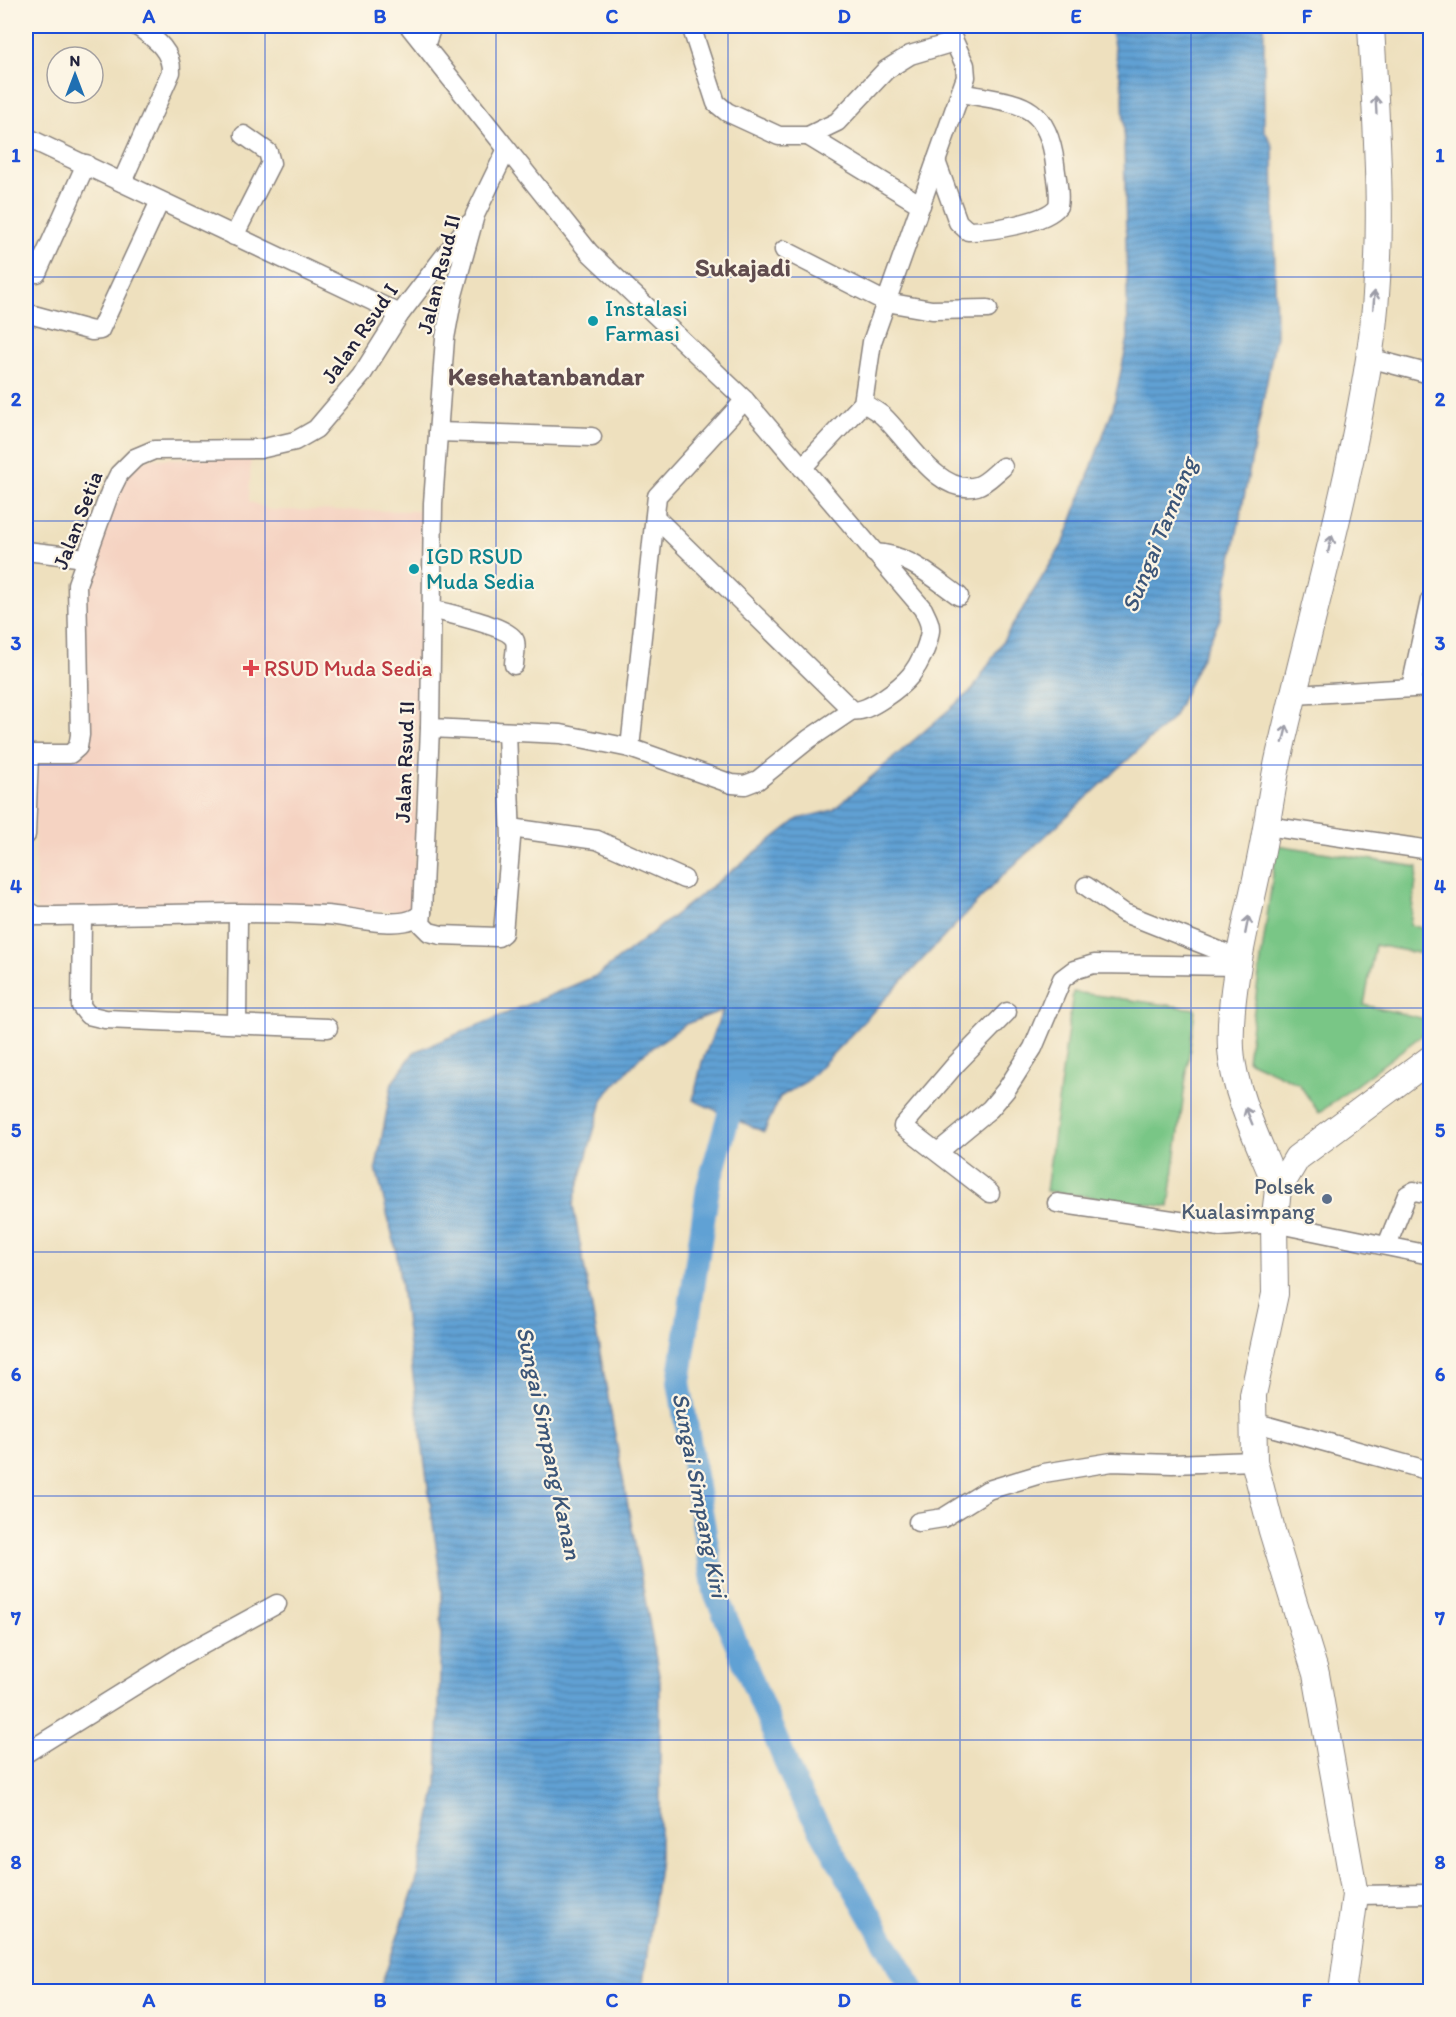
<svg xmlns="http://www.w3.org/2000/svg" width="1456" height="2017" viewBox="0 0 1456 2017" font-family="Itim,sans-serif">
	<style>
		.built { fill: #f5d3c2 }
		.green { fill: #79c686; stroke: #4e7460; stroke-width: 1.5 }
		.water { fill: url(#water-rules); stroke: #416288; stroke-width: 1.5 }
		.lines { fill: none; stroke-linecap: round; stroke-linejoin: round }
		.river { stroke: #60a1d4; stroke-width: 24 }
		.minor-casing { stroke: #88817c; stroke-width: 21 }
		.highway-casing { stroke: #88817c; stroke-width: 28 }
		.minor { stroke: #fff; stroke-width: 18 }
		.highway { stroke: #fff; stroke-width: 26 }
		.oneway { stroke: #9c9ca7 }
		.grid { fill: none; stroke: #1d4ed8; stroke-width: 1.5; stroke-opacity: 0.55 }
		.culture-dot { fill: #0f9aa8; stroke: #fcf5e5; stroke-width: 2 }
		.health-dot { fill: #e0444e; stroke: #fcf5e5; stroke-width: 2 }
		.service-dot { fill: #5c6f8a; stroke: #fcf5e5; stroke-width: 2 }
		.labels { text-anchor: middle; stroke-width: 4.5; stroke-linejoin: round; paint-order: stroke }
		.street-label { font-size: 22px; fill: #22223b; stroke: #fcf5e5 }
		.culture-label { font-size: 22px; fill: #0d838f; stroke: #fcf5e5; text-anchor: start }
		.health-label { font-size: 22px; fill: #be3a42; stroke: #fcf5e5; text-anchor: start }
		.service-label { font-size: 22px; fill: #4e5e75; stroke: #fcf5e5; text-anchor: end }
		.water-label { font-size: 24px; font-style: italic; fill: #3b5578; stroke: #fcf5e5 }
		.quarter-label { font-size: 26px; font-weight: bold; fill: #604c4e; stroke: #fcf5e5 }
		.neatline { fill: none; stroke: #1d4ed8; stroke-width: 2 }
		.grid-label { font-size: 20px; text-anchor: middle; font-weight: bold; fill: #1d4ed8 }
	</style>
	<defs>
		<pattern id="water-rules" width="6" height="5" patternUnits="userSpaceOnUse" patternTransform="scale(1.5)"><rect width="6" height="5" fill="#60a1d4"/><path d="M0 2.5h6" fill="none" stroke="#4f83ad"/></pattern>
	</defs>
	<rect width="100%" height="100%" fill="#fcf5e5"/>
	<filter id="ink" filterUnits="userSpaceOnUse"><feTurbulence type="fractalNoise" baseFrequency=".0167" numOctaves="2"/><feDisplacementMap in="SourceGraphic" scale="12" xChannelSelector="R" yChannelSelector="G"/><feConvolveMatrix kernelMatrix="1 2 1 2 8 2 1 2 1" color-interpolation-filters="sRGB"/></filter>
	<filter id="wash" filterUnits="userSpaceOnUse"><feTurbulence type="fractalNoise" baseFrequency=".008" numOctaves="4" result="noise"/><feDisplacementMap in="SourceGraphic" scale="24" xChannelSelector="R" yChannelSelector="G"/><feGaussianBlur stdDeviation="1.35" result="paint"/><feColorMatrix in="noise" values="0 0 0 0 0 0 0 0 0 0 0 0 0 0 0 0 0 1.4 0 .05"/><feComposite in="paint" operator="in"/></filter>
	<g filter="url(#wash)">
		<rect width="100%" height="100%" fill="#eee0be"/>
		<!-- built -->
		<path class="built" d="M 251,457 L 249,501 L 269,510 L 423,511 L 414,911 L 36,912 L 33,761 L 84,755 L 82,581 L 125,474 L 146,459 Z"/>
		<!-- green -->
		<g class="green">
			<path d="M 1277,845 L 1418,867 L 1410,925 L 1430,930 L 1429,955 L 1375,945 L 1364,1005 L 1430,1020 L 1430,1029 L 1319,1113 L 1299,1084 L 1247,1060 Z"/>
			<path d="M 1073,992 L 1195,1009 L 1169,1207 L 1046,1191 Z"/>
		</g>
		<!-- water -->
		<path class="water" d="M 1110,26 L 1264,26 L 1264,129 L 1273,147 L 1276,336 L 1220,619 L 1173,718 L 1000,878 L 807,1081 L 780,1097 L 764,1132 L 693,1100 L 702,1062 L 723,1010 L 686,1024 L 642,1055 L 603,1098 L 573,1205 L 660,1681 L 660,1859 L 642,1991 L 379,1991 L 416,1883 L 437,1786 L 442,1590 L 396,1250 L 376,1168 L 392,1083 L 414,1052 L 598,975 L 798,819 L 833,810 L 973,689 L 1064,542 L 1113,408 L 1128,338 L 1123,91 Z"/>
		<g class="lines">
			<!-- river -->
			<path class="river" d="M 738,1084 L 708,1187 L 679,1382 L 715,1592 L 796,1787 L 914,1992"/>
		</g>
	</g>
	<g filter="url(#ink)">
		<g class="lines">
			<!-- minor casing -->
			<g class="minor-casing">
				<g id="minor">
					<path d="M 409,26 L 589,252 L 745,400 L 923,609 C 926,616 931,623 930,631 C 928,646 920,663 911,675 C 902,686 866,715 852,710 L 655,517"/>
					<path d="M 691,26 L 716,103 L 727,112 L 779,136 L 808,136 L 837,122 L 886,70 L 910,55 L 954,42"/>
					<path d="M 425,46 L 432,26"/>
					<path d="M 808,136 L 921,205"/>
					<path d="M 26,137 L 400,314"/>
					<path d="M 936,161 L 958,222 L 968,231 C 990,231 1046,223 1058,206 C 1061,193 1056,177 1055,164 C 1047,99 1016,104 961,93"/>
					<path d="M 122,182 L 171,72 C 172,49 153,38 137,26"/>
					<path d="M 234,236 L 271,163 L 268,152 L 244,135"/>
					<path d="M 784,250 L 886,302 L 932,310 L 988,309"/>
					<path d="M 37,273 L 86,164"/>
					<path d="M 26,313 L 92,331 L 100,330 L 160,201"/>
					<path d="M 1369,358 L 1430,374"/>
					<path d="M 863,403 C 870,407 877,411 883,416 C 907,438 939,497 977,486 C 987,483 995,473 1003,467"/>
					<path d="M 438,432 L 592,437"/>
					<path d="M 802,468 L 863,403 L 872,342 L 966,77 L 965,65 L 947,26"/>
					<path d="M 26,551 L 86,558"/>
					<path d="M 874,553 C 908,554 932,577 959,596"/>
					<path d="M 432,609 C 448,614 510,626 515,641 C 517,648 514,658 514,665"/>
					<path d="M 1411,687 L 1430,600"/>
					<path d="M 1295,695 L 1430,687"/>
					<path d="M 430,728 L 561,734 L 630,748 L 732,784 L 745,785 L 758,780 L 809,739 L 852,710"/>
					<path d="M 630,748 L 657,496 L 745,400"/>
					<path d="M 26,754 L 70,754 L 78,747 L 80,735 L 77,584 L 110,492 L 119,474 L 135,458 L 154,450 L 260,449 L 295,441 L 316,429 L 361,376 L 400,314 L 469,224"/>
					<path d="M 1267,826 L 1430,850"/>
					<path d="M 511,828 L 597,840 L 684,879"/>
					<path d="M 26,835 L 29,754"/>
					<path d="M 1086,886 L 1124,913 L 1240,959"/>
					<path d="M 26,910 L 37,916 C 133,916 230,910 326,915 C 350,916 407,933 422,912 L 430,728 L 433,503 L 445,338 L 453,295 L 475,215 L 507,149"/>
					<path d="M 422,912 L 421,924 L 429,932 L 441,935 L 498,937 L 503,933 L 511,839 L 507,732"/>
					<path d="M 82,916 L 81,1006 L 88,1015 L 105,1019 L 328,1028"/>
					<path d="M 237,1023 L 238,915"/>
					<path d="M 938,1152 L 990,1109 L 1006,1090 L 1033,1048 L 1062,979 L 1074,970 L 1094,964 L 1239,966"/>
					<path d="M 990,1193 L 903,1126 L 956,1064 L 1007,1012"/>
					<path d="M 1057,1203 L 1220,1227 L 1274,1223 L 1430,1255"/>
					<path d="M 1387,1245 L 1407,1195 L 1414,1191 L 1430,1194"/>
					<path d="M 1253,1422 L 1430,1471"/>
					<path d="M 918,1522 L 943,1518 L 988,1490 L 1044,1473 L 1112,1462 L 1172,1464 L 1254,1461"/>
					<path d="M 26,1753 L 182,1656 L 277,1604"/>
					<path d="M 1355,1895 L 1430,1894"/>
				</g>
			</g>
			<!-- highway casing -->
			<g class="highway-casing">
				<g id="highway">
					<path d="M 1278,1190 C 1262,1149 1233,1092 1231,1049 C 1228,989 1248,919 1260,860 C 1267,827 1271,794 1278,761 C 1308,627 1348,495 1369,359 C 1386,248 1377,137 1371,26"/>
					<path d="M 1342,1992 L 1355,1895 L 1316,1674 L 1272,1531 L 1254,1461 L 1253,1395 L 1275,1294 L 1274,1223 L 1278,1190 L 1297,1158 L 1430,1059"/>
				</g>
			</g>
			<!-- minor -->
			<use href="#minor" class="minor"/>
			<!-- highway -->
			<use href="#highway" class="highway"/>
		</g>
		<!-- one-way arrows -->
		<defs><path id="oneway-shaft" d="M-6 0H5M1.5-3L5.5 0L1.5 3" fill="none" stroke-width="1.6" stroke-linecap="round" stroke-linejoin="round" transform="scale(1.5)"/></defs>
		<g class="oneway">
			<use href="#oneway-shaft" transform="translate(1376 105) rotate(-93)"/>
			<use href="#oneway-shaft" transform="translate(1374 300) rotate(-85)"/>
			<use href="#oneway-shaft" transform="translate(1330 544) rotate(-77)"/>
			<use href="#oneway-shaft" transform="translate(1285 734) rotate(-76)"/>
			<use href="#oneway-shaft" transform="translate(1247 925) rotate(-79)"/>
			<use href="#oneway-shaft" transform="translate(1249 1116) rotate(-112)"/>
		</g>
	</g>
	<!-- grid -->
	<path class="grid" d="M 265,26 L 265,1992M 496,26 L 496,1992M 728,26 L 728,1992M 960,26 L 960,1992M 1191,26 L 1191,1992M 26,277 L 1430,277M 26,521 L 1430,521M 26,765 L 1430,765M 26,1008 L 1430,1008M 26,1252 L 1430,1252M 26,1496 L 1430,1496M 26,1740 L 1430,1740"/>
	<!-- markers -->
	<g class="culture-dot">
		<circle cx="593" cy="321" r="6"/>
		<circle cx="414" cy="569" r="6"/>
	</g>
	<path class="health-dot" d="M248 659h6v6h6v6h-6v6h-6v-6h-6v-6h6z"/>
	<circle class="service-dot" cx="1327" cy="1199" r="6"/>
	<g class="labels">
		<!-- street labels -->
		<g class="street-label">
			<text transform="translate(438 274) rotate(-76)" y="8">Jalan Rsud II</text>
			<text transform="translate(359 333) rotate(-55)" y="8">Jalan Rsud I</text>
			<text transform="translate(77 520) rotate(-69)" y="8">Jalan Setia</text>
			<text transform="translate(404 762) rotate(-88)" y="8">Jalan Rsud II</text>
		</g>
		<!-- culture labels -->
		<g class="culture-label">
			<text x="605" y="316">Instalasi<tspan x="605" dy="25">Farmasi</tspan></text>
			<text x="426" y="564">IGD RSUD<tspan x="426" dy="25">Muda Sedia</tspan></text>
		</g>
		<!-- health labels -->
		<g class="health-label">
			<text x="264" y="676">RSUD Muda Sedia</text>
		</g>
		<!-- service labels -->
		<g class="service-label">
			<text x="1315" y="1194">Polsek<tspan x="1315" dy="25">Kualasimpang</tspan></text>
		</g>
		<!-- water labels -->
		<g class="water-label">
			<text transform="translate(1159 535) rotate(-68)" y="8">Sungai Tamiang</text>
			<text transform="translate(549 1443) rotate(78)" y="8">Sungai Simpang Kanan</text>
			<text transform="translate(700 1495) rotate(79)" y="8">Sungai Simpang Kiri</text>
		</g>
		<!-- quarter labels -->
		<g class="quarter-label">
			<text x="743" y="276">Sukajadi</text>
			<text x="546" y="385">Kesehatanbandar</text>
		</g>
	</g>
	<!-- margin -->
	<rect width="1456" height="2017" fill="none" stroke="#fcf5e5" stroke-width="66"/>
	<!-- north arrow -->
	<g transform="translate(75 75)"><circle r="28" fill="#fcf5e5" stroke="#a5a1a1" stroke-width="1.5"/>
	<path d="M0-4.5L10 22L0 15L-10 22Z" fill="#1f6fb2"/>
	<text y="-9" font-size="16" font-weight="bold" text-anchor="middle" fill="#22223b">N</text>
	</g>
	<rect x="33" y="33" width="1390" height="1951" class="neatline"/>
	<g class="grid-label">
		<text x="149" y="23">A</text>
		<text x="380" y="23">B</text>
		<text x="612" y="23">C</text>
		<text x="844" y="23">D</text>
		<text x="1076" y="23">E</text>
		<text x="1307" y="23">F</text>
		<text x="16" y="162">1</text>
		<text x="1440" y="162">1</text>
		<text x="16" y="406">2</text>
		<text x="1440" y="406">2</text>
		<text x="16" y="650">3</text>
		<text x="1440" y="650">3</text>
		<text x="16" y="893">4</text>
		<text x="1440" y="893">4</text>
		<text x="16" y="1137">5</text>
		<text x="1440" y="1137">5</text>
		<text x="16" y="1381">6</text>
		<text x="1440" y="1381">6</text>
		<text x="16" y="1625">7</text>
		<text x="1440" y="1625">7</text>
		<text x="16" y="1869">8</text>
		<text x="1440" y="1869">8</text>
		<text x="149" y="2007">A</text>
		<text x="380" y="2007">B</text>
		<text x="612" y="2007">C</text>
		<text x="844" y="2007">D</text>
		<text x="1076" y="2007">E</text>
		<text x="1307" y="2007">F</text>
	</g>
</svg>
